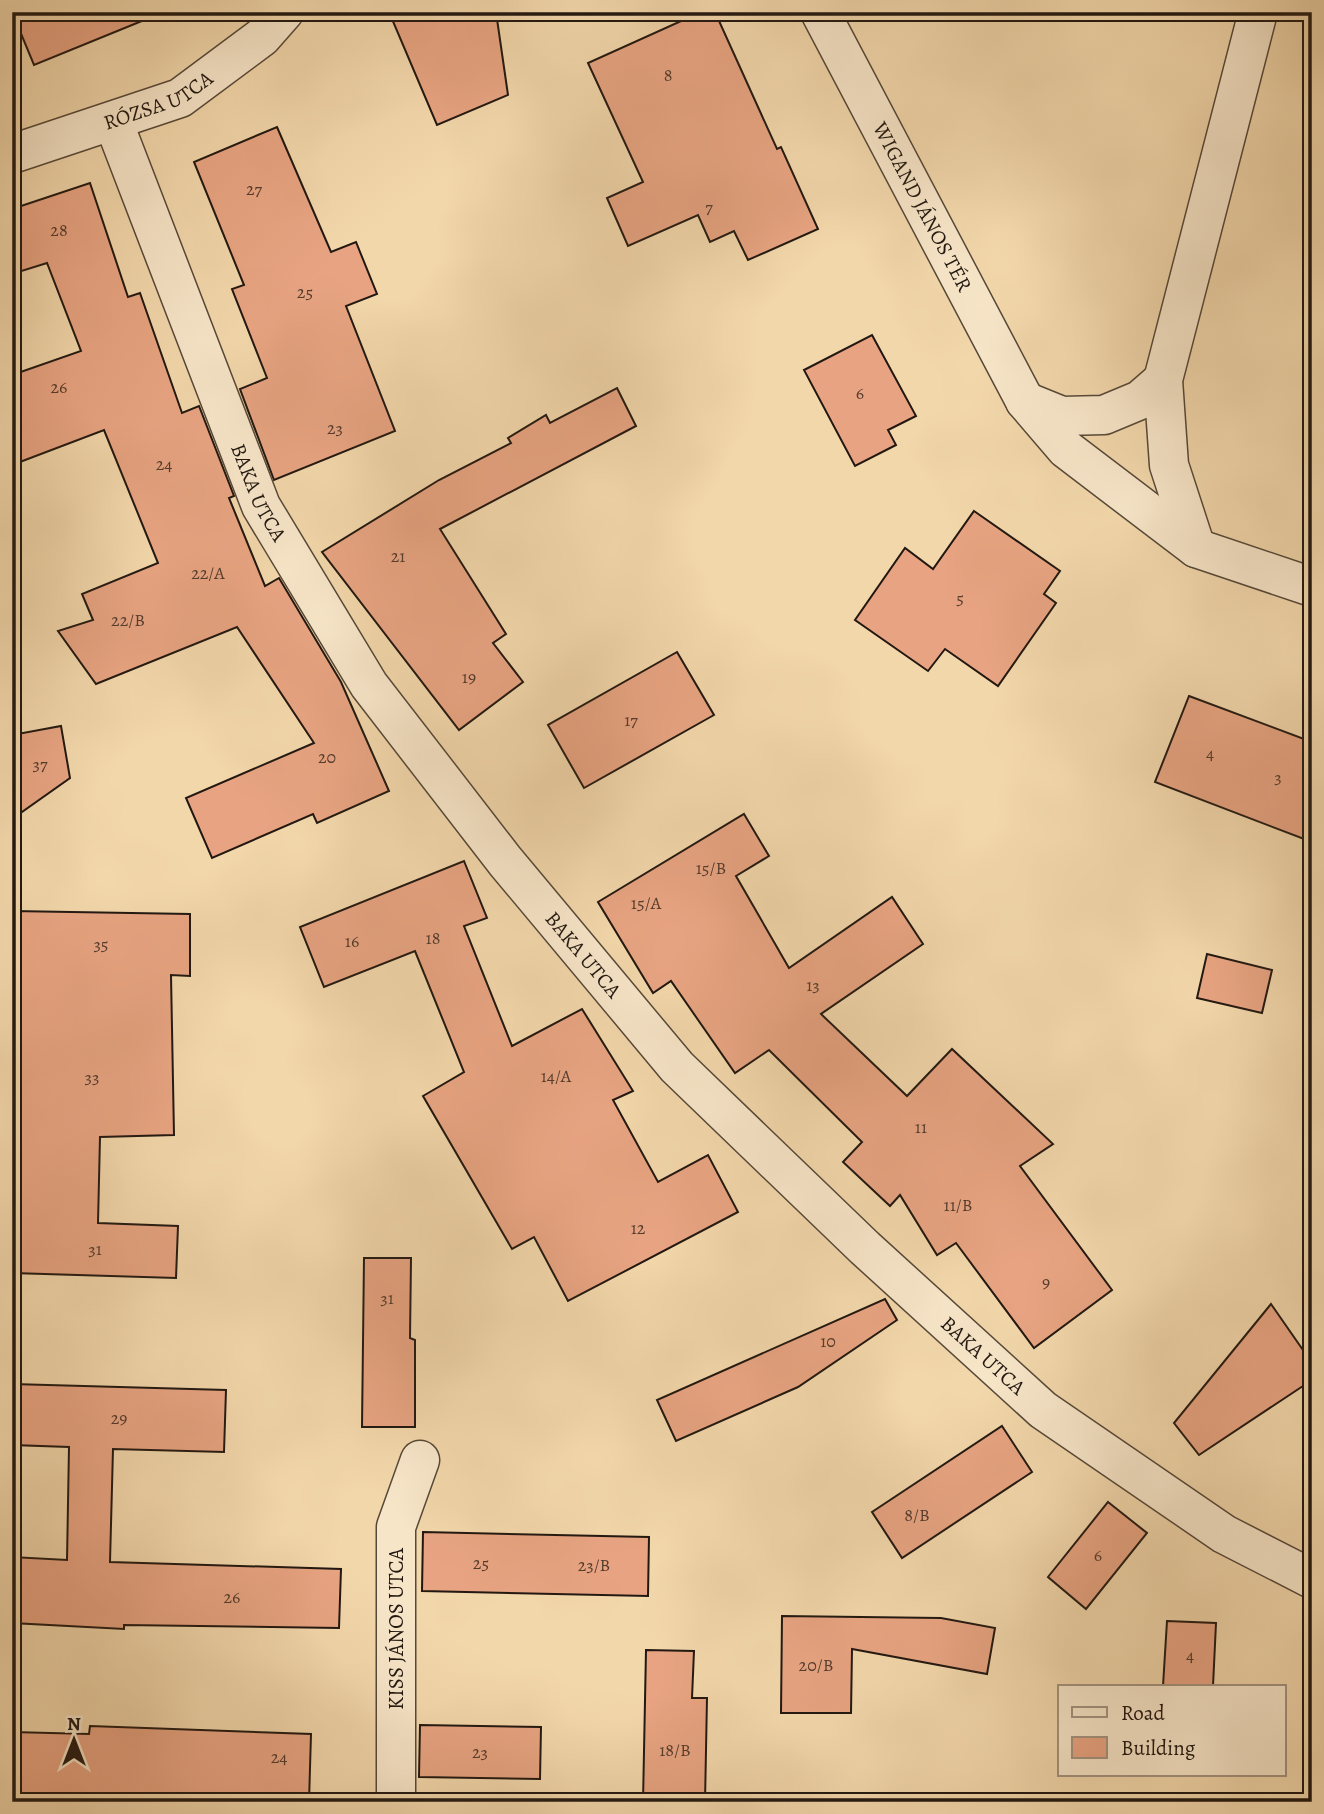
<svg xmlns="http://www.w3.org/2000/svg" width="1324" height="1814" font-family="Alegreya,serif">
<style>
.building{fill:#e8a482;stroke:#221811;stroke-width:2}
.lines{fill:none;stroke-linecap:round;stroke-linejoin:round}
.minor-casing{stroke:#564838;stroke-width:41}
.minor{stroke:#f7e5c8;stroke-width:38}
.labels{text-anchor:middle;stroke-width:5;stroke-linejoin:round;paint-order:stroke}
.number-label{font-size:18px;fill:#543b2d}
.street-label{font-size:21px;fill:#221811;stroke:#f7e5c8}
</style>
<rect width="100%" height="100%" fill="#f2d7ab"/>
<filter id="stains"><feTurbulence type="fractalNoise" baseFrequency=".00286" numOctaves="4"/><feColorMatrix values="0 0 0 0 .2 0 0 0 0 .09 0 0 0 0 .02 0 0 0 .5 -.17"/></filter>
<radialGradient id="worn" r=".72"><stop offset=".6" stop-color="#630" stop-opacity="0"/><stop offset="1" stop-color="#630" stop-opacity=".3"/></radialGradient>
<g class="building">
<polygon points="12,12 159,12 159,14 34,65"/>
<polygon points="389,12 496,12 508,95 437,125"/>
<polygon points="701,12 715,12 777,149 781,147 818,229 748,260 734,231 710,242 698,215 628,246 607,198 643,182 588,63"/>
<polygon points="277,127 331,252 356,242 377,294 346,306 395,431 274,480 240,389 267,378 232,289 244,285 194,162"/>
<polygon points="90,183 128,297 140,293 182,413 199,406 234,496 229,498 265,586 279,578 341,682 389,791 317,823 313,814 212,858 186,798 314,743 237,627 96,684 58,631 93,620 82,594 158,563 104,430 12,465 12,375 81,351 47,263 12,274 12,209"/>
<polygon points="872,335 916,416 888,430 896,445 855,466 804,370"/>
<polygon points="617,388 636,426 440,529 506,634 493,643 523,682 459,730 322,552 439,480 511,443 508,438 546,415 550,423"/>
<polygon points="974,511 1060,571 1044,594 1056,603 998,686 945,649 928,671 855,620 905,548 933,569"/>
<polygon points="677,652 714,715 584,788 548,725"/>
<polygon points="1189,696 1312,742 1312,842 1155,782"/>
<polygon points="61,726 70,778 12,819 12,735"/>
<polygon points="744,814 769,856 736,876 789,968 892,897 923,944 821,1014 907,1096 952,1049 1053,1144 1020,1166 1112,1290 1034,1348 956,1243 937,1255 900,1195 890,1206 843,1162 862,1142 769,1050 735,1073 671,981 653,993 598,902"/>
<polygon points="464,861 487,918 464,926 512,1046 582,1009 633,1091 613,1100 658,1182 708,1155 738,1212 568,1301 534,1237 512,1249 423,1096 464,1072 415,951 324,987 300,927"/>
<polygon points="12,911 190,914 190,976 171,975 174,1135 100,1137 98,1223 178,1226 176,1278 12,1273"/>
<polygon points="1207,954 1272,970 1262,1013 1197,998"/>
<polygon points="364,1258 411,1258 410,1338 415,1340 415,1427 362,1427"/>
<polygon points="885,1299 897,1320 798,1387 676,1441 657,1400"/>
<polygon points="1271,1304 1312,1363 1312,1380 1199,1455 1174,1423"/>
<polygon points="12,1384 226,1390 224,1452 113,1449 110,1562 341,1569 339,1628 124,1625 124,1629 12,1623 12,1557 67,1560 69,1447 12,1445"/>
<polygon points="1002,1426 1032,1472 902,1558 872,1512"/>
<polygon points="1108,1502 1147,1533 1086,1609 1048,1577"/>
<polygon points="423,1532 649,1537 648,1596 422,1591"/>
<polygon points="782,1616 941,1618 995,1628 987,1674 852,1649 851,1713 781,1713"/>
<polygon points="1167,1621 1216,1623 1213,1686 1163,1686"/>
<polygon points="646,1650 694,1651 692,1698 707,1698 705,1802 643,1802"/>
<polygon points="420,1725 541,1727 540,1779 419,1777"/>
<polygon points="90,1726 311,1734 309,1802 12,1802 12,1732 89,1734"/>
</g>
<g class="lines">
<defs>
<g id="minor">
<path id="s1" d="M820 12 1025 401 1066 449 1196 548 1312 587"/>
<path id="s2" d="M113 121 261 506 369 685 505 861 677 1067 865 1248 1043 1410 1224 1534 1312 1579"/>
<path id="s3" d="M12 154 180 98 262 37 284 12"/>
<polyline points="1025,401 1062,416 1104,415 1140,400 1163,380"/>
<polyline points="1196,548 1169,465 1163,380 1258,12"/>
<polyline points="396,1802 396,1527 420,1460"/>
</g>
</defs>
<use href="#minor" class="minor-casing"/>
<use href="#minor" class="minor"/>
</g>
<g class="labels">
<g class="number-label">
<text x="668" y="81">8</text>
<text x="254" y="195">27</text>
<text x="709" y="213">7</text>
<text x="59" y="236">28</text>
<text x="305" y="298">25</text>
<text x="59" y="393">26</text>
<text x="860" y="399">6</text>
<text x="335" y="434">23</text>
<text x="164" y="470">24</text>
<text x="398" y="562">21</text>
<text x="208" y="579">22/A</text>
<text x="960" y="604">5</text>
<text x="128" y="626">22/B</text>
<text x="469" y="683">19</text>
<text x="631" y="726">17</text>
<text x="1210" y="759">4</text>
<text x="327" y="763">20</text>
<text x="40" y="770">37</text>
<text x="1278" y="783">3</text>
<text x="711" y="874">15/B</text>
<text x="646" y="909">15/A</text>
<text x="433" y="944">18</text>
<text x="352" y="947">16</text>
<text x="101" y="950">35</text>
<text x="813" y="991">13</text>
<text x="556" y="1082">14/A</text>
<text x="92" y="1083">33</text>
<text x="921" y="1133">11</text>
<text x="958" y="1211">11/B</text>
<text x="638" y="1234">12</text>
<text x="95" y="1255">31</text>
<text x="1046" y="1288">9</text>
<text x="387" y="1304">31</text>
<text x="828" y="1347">10</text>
<text x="119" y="1424">29</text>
<text x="917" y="1521">8/B</text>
<text x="1098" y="1561">6</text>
<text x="481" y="1569">25</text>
<text x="594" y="1571">23/B</text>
<text x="232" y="1603">26</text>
<text x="1190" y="1661">4</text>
<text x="816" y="1671">20/B</text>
<text x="675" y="1756">18/B</text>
<text x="480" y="1758">23</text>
<text x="279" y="1763">24</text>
</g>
<g class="street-label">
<text dy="7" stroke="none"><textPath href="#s3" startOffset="156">RÓZSA UTCA</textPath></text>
<text dy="7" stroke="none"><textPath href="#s1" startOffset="220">WIGAND JÁNOS TÉR</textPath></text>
<text dy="7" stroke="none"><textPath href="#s2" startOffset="399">BAKA UTCA</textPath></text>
<text dy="7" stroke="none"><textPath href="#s2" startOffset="966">BAKA UTCA</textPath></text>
<text dy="7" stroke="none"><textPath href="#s2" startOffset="1533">BAKA UTCA</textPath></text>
<text transform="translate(396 1629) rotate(-90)" y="7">KISS JÁNOS UTCA</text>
</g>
</g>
<rect width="1324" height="1814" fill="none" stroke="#f2d7ab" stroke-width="42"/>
<rect x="14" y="14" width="1296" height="1786" fill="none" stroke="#221811" stroke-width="3.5"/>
<rect x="21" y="21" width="1282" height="1772" fill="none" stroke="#221811" stroke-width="2"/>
<rect x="1058" y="1685" width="228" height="91" fill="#f7e5c8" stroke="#a2937f" stroke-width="2"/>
<rect x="1072" y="1707" width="35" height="10" fill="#f7e5c8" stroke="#a2937f" stroke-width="2"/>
<text x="1121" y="1720" font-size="21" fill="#221811">Road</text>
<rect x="1072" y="1737" width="35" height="21" fill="#e8a482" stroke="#a2937f" stroke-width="2"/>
<text x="1121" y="1755" font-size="21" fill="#221811">Building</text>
<g transform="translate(74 1740)" stroke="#f7e5c8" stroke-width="5" paint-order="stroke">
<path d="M0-5L12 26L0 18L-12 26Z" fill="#221811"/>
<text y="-10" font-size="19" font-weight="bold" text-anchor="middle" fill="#221811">N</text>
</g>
<rect width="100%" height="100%" filter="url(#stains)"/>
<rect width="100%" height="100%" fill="url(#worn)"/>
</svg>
